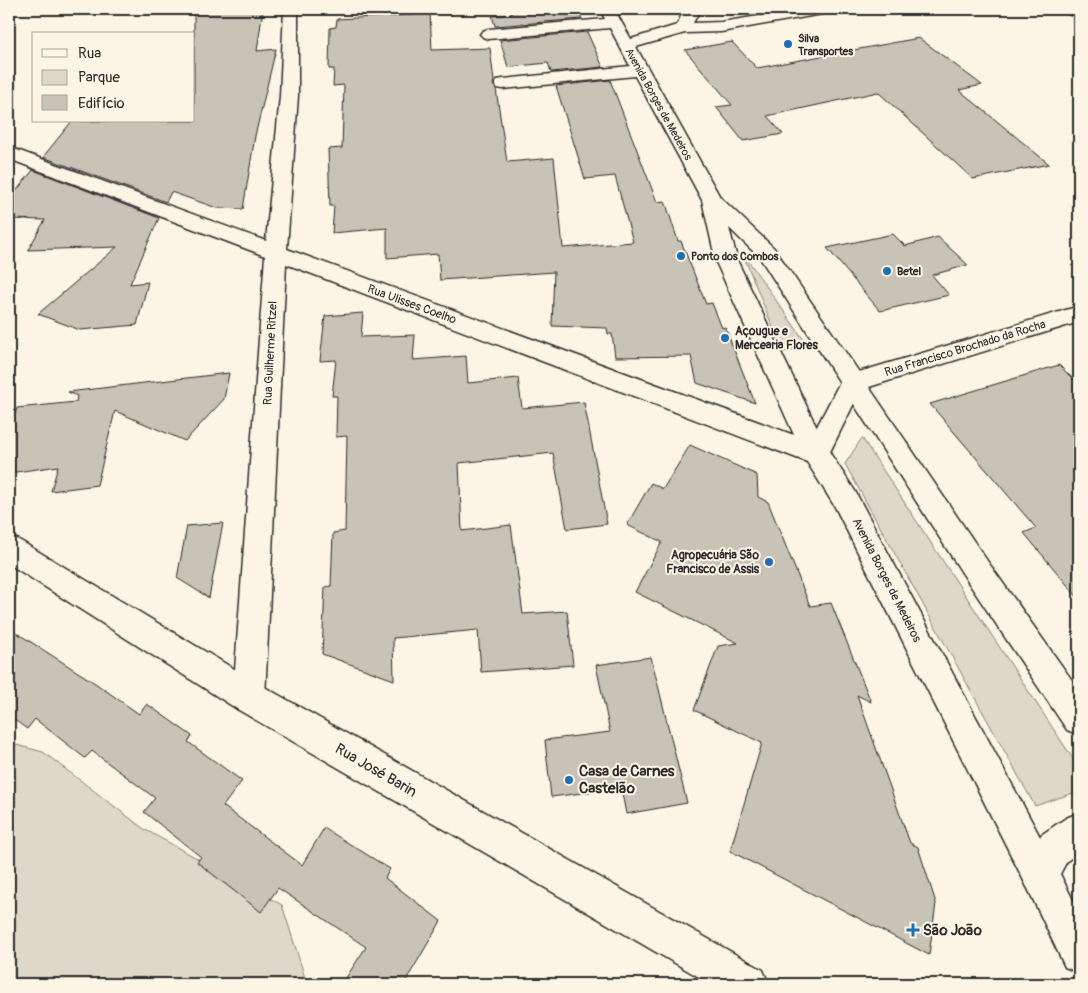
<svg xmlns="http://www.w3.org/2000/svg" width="1088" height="993" font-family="Pangolin,sans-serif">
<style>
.green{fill:#ded8ca;stroke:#84827a}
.building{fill:#c8c3b7;stroke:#2b2b2b}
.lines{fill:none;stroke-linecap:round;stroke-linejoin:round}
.minor-casing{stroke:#2b2b2b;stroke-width:3}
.major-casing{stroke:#2b2b2b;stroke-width:3}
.minor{fill:#fcf5e5;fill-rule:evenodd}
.major{fill:#fcf5e5;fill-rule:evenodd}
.poi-dot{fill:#1f6fb2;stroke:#fcf5e5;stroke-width:2}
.labels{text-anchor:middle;stroke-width:4;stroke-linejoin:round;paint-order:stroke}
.far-poi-label{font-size:11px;font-weight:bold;fill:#2b2b2b;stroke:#fcf5e5;text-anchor:start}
.far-street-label{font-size:11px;fill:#2b2b2b;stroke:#fcf5e5}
.street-label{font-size:12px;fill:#2b2b2b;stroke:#fcf5e5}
.poi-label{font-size:12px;font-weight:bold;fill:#2b2b2b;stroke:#fcf5e5;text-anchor:start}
.near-street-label{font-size:15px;fill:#2b2b2b;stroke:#fcf5e5}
.near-poi-label{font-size:15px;font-weight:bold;fill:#2b2b2b;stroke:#fcf5e5;text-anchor:start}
</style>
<rect width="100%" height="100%" fill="#fcf5e5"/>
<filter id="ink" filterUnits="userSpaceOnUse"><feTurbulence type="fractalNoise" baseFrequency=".02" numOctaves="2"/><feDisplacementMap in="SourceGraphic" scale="10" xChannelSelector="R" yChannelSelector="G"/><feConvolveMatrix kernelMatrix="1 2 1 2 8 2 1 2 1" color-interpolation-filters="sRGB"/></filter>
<g filter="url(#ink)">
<g class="green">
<polygon points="742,252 809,347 783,352"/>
<polygon points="862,438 1079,768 1079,791 1035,806 845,464"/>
<polygon points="9,743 43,752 144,829 282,905 307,984 9,984"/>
</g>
<g class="building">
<polygon points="194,9 263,9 257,51 276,49 255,136 243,209 217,208 171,192 166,202 43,157 72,121 194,121"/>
<polygon points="510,9 577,9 582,19 495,26 492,16 512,14"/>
<polygon points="430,14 432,50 490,48 494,81 493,85 496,89 507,162 554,158 563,248 633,242 615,176 585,179 556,86 610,80 657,202 665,201 678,241 681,241 706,304 712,303 722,328 725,327 755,403 697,383 691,356 615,357 612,334 608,334 607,328 552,326 554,272 440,280 438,254 387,258 387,228 332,233 334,206 330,206 328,149 342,148 344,85 333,86 334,69 329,69 330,28 336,27 337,19"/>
<polygon points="587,32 603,67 551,72 548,63 508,67 500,40"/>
<polygon points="919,38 982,85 959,90 1049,164 973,179 878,92 767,116 783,134 743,141 716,107 732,105 685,50 732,42 757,68"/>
<polygon points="33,170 159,218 130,284 148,282 137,325 80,330 38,314 117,247 28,250 45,220 9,219 9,200"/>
<polygon points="893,234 905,246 938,237 968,265 932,275 949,295 880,311 827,248"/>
<polygon points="363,313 361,337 415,335 413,360 466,356 468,383 518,378 522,408 584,402 607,524 567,529 553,453 459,463 462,531 511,525 523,614 567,611 573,665 481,672 478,630 393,638 394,680 322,654 325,587 331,586 333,533 345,531 347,436 336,437 337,396 332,396 336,360 320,361 325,316"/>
<polygon points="1059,365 1079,385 1079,599 1024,533 1036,528 930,404"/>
<polygon points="229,373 224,399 185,441 115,411 97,485 51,491 58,466 9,473 9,433 17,408 76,402 77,396 68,392"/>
<polygon points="690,445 757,475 758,497 768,502 810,606 831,603 871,702 857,695 910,843 918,847 936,903 929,955 730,851 762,743 694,710 718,646 738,643 635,592 662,542 627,525 651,483 663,489"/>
<polygon points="223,523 209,598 177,578 187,526"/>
<polygon points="9,628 95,683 139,714 147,704 192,736 188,742 242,781 223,806 302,865 324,828 390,869 385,878 441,921 404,984 342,984 366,947 278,888 261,912 197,862 201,857 144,812 155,798 92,751 85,758 35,719 27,729 9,716"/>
<polygon points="651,657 687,803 626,814 621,788 551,797 545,740 610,732 596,665"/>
</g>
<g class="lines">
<defs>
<g id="minor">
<polygon points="284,9 298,9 298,96 287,249 794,435 716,262 702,200 635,76 503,89 497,88 495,84 497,80 503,79 630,66 610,28 488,39 483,37 480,34 483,31 488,29 605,19 600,9 614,9 631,39 677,25 682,14 687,9 697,9 699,12 693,23 721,22 803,9 835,9 833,12 828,13 721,32 685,33 636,47 720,197 774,248 859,372 1079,306 1079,322 869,387 988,562 1079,690 1079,735 1067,730 968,582 760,258 729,228 738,262 826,447 855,491 1053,861 1059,874 1053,887 1040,893 1027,887 835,507 807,462 286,264 265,697 261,709 249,713 237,709 233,697 265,256 9,159 9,147 266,241 280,96"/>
<polygon points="1062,9 1079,9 1079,19 1064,12"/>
</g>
<g id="major">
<polygon points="852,374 861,376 864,383 825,462 816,465 807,462 803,454 807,446 843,376"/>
<polygon points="9,536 19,540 261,685 763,970 769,984 711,984 237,709 9,564"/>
<polygon points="1079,813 1079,852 1067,861 1060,874 1079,912 1079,973 1065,967 1021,874 1041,835 1066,818"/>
</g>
</defs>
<use href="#minor" class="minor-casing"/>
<use href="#major" class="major-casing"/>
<use href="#minor" class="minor"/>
<use href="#major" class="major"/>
</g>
</g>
<g class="poi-dot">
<circle cx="788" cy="44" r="5"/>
<circle cx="681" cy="256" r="5"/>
<circle cx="887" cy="271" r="5"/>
<circle cx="725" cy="338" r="5"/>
<circle cx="769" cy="562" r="5"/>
<circle cx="569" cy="780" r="5"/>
<path d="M910.5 922.5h5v5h5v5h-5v5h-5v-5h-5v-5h5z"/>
</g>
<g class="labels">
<g class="far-poi-label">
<text x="798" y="42">Silva<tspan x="798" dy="13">Transportes</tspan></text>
<text x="691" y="260">Ponto dos Combos</text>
<text x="897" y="275">Betel</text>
</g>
<g class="far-street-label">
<text transform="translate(659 104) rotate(61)" y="4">Avenida Borges de Medeiros</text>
</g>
<g class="street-label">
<text transform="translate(412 304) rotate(20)" y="4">Rua Ulisses Coelho</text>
<text transform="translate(965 348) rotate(-17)" y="4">Rua Francisco Brochado da Rocha</text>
<text transform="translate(270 353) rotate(-87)" y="4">Rua Guilherme Ritzel</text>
<text transform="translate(887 580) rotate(63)" y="4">Avenida Borges de Medeiros</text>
</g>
<g class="poi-label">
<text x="735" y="335">Açougue e<tspan x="735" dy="14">Mercearia Flores</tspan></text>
<text x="759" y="559" text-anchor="end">Agropecuária São<tspan x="759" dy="14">Francisco de Assis</tspan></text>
</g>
<g class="near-street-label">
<text transform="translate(376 770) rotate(30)" y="5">Rua José Barin</text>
</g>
<g class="near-poi-label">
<text x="579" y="776">Casa de Carnes<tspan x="579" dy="17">Castelão</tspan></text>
<text x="923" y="935">São João</text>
</g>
</g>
<rect width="1088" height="993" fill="none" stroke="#fcf5e5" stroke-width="30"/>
<rect x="15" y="15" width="1058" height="963" fill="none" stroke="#2b2b2b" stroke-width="2" filter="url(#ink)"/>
<rect x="32" y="32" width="162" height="90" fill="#fcf5e5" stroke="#a8a49b"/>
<rect x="42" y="49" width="25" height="8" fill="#fcf5e5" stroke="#a8a49b"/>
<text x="78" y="58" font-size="15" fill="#2b2b2b">Rua</text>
<rect x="42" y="70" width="25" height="15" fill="#ded8ca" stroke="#a8a49b"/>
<text x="78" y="82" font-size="15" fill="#2b2b2b">Parque</text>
<rect x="42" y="95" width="25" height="15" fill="#c8c3b7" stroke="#a8a49b"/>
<text x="78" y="108" font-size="15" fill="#2b2b2b">Edifício</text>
</svg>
